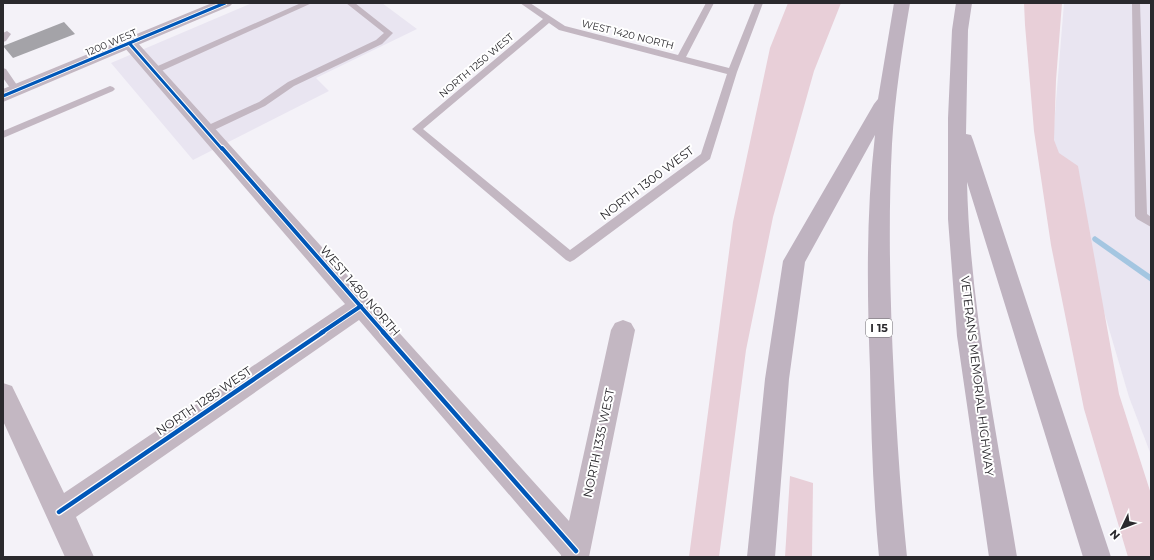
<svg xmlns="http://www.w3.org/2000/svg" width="1154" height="560" font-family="Montserrat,sans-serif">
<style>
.built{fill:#e9e5f1}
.green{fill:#e8cfd8}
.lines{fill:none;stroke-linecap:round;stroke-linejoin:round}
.stream{fill:#a4c6e1;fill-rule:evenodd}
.building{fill:#a4a3a8}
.service{fill:#c3b7c2;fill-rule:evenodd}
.minor{fill:#c3b7c2;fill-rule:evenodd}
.tertiary{fill:#c3b7c2;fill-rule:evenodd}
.motorway{fill:#bfb3c0;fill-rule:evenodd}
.cycleway-far2-casing{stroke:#fff;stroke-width:5}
.cycleway-far1-casing{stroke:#fff;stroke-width:6}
.cycleway-casing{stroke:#fff;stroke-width:7}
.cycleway-far2{stroke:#0057b8;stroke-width:3}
.cycleway-far1{stroke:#0057b8;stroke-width:4}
.cycleway{stroke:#0057b8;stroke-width:4.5}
.labels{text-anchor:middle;stroke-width:4;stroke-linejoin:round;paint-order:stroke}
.far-street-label{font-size:10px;fill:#2a292d;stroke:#fff}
.shield{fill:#fff;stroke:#6a696c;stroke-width:1}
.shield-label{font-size:11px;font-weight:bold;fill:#2a292d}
.street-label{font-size:12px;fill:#2a292d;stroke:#fff}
</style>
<rect width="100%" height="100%" fill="#f4f2f8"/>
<g class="built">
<polygon points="252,3 382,3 417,29 316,78 329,91 193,160 111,63"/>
<polygon points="1064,3 1151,3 1151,455 1129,397 1053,138"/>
</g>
<g class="green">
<polygon points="788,3 841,3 814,71 773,217 746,350 719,557 689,557 733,222 770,48"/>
<polygon points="1024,3 1062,3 1056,80 1054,140 1059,153 1078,166 1119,394 1151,494 1151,557 1128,557 1084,409 1051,245 1034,131 1025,25"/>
<polygon points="790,476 813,483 812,557 785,557"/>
</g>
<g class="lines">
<polygon class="stream" points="1095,236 1151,275 1151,282 1093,241 1092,239 1093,237"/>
</g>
<polygon class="building" points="64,22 75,34 13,58 3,46"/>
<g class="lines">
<g class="service">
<polygon points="301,3 312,3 157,73 154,74 149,71 151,69"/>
<polygon points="346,3 355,3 393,33 382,44 294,86 265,106 210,132 202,132 201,130 202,128 259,102 288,82 376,40 384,33"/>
<path d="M520 3H530L565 26 678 55 706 3H714L686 57 729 68 755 3H763L737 72 710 159 574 260 570 262 566 260 412 129 543 19ZM549 23 559 30 727 74 701 154 570 250 423 129Z"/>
<polygon points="1132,3 1140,3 1147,214 1151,217 1151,227 1137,219 1135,216"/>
<polygon points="7,31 11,34 6,41 3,42 3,33"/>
<polygon points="3,68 6,69 19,88 21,90 19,92 13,92 3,78"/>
<polygon points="110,86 113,87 115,89 113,91 3,138 3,131"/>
</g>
<polygon class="minor" points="130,39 136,41 569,521 611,330 615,323 623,320 631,323 635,330 589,557 561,557 561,555 359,320 76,517 94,557 65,557 3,421 3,383 12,386 64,493 345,304 124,47 122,44 124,41"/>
<polygon class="tertiary" points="212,3 233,3 230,6 3,102 3,89"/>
<g class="motorway">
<path d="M894 3H910C902 50 895 96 892 144 888 222 890 301 894 379 897 439 901 498 907 557H879C873 494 871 432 870 369 867 291 866 213 875 135L805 262 789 379 775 557H747L765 379 783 261 874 104 878 99Z"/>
<path d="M956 3H972L968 30 966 134 971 135 973 140 1111 557H1083L967 182C970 308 997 433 1017 557H989L957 336 948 219V118L952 30Z"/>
</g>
<defs>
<g id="cycleway-far2">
<polyline points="130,44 222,149"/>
<polyline points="3,96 225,3"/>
</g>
<g id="cycleway-far1">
<polyline points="222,148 384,333"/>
<polyline points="321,333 361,306"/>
</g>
<g id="cycleway">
<polyline points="383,332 576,551"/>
<polyline points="59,512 323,332"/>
</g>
</defs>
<use href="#cycleway-far2" class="cycleway-far2-casing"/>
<use href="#cycleway-far1" class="cycleway-far1-casing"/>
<use href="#cycleway" class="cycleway-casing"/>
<use href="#cycleway-far2" class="cycleway-far2"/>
<use href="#cycleway-far1" class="cycleway-far1"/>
<use href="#cycleway" class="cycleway"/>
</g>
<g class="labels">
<g class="far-street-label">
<text transform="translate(628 34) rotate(14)" y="4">WEST 1420 NORTH</text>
<text transform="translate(111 42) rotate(-23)" y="4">1200 WEST</text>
<text transform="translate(476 65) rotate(-40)" y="4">NORTH 1250 WEST</text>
</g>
<rect class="shield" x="866" y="319" width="26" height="18" rx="3"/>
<g class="shield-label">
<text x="879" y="332">I 15</text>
</g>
<g class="street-label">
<text transform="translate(647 183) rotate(-37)" y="4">NORTH 1300 WEST</text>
<text transform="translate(360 291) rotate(49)" y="4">WEST 1480 NORTH</text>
<text transform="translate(977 376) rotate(83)" y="4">VETERANS MEMORIAL HIGHWAY</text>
<text transform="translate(204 401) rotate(-34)" y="4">NORTH 1285 WEST</text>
<text transform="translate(599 443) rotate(-78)" y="4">NORTH 1335 WEST</text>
</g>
</g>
<rect width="1154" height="560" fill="none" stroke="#2a292d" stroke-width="8"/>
<g transform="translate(1122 528) rotate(227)" stroke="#ffffff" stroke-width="3" paint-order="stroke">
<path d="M0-3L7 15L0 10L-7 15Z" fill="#2a292d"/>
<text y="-6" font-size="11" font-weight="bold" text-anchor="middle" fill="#2a292d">N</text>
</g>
</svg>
